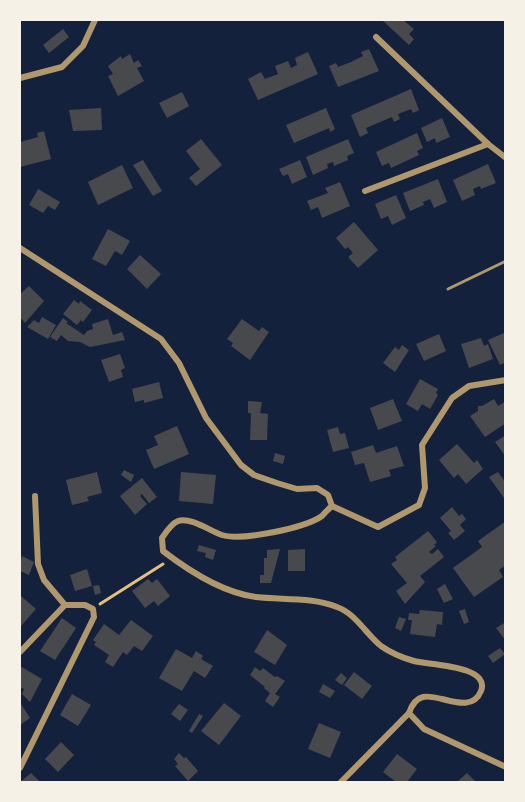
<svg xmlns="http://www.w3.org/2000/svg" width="525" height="802" font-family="Lato,sans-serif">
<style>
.building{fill:#48494c}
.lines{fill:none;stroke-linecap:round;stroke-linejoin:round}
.path{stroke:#e5c07b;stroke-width:3}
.service{stroke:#b1986c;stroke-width:3}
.minor{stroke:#b1986c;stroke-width:6}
</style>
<rect width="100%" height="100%" fill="#14213d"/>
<g class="building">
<polygon points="382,20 403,20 414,29 409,34 414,39 409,45"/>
<polygon points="63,29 69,37 49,53 43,45"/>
<polygon points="369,49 379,71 338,87 329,66 336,63 338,67 351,62 363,56 361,52"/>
<polygon points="308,52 318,74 258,100 248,79 261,72 265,79 278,74 275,66 288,61 291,68 297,65 295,58"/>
<polygon points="130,54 134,63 138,60 142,66 137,68 144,81 118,96 108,76 113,74 108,66 121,56 122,59"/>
<polygon points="411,89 419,110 413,113 411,109 398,114 400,119 394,122 392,117 366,128 368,133 360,137 351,115"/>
<polygon points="182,92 189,106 167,118 159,103"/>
<polygon points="101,108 102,130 73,131 69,110"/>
<polygon points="326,108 335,129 330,132 329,128 294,143 286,125"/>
<polygon points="442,118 450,137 436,143 435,138 427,142 421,128"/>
<polygon points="44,131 51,159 20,167 20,142 38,137 37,133"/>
<polygon points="417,133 423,148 417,151 419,155 391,168 389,163 382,166 376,152"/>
<polygon points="201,139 222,165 196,186 189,178 200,169 186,151"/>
<polygon points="348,139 354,153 347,156 348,160 334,166 333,162 327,164 328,168 313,175 306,157"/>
<polygon points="143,160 162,191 153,196 133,165"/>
<polygon points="300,160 307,177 292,184 288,174 283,176 279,169"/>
<polygon points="488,164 496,183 481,189 480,186 473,189 475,195 462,201 453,180"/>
<polygon points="122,165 133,188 98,205 88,182"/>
<polygon points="438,179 447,202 434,208 430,199 423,202 424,205 410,211 403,193"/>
<polygon points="340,182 350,206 322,218 318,207 311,210 307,201 328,193 325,188"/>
<polygon points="38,189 60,202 55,210 48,206 43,213 29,205"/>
<polygon points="396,195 406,218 392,225 388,216 381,219 375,204"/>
<polygon points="354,222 378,250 358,268 348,257 353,253 348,247 345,249 336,238"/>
<polygon points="108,229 130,241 122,255 115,251 106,266 92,259"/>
<polygon points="140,255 161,274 147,289 127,269"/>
<polygon points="29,286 44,301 25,323 20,317 20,294"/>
<polygon points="74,300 79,304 80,301 92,310 83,322 81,320 77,325 63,314"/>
<polygon points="42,317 56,325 48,339 27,327 34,320 39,323"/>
<polygon points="63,318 68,322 66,323 84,335 87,331 93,329 92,324 108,319 113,335 122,332 125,340 90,347 80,342 68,341 61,335 57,341 50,337"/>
<polygon points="242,319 259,331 262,327 269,332 250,360 231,346 233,343 227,339"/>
<polygon points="506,332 506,362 500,365 488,340"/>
<polygon points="439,334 446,351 424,361 416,344"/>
<polygon points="481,338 484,346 488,344 493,359 469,368 461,344"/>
<polygon points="402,345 409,350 395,372 383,363 395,347 399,350"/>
<polygon points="120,354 125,368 121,370 123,377 109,382 101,360"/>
<polygon points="420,379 438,389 436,393 438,395 430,409 422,404 418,411 406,404"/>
<polygon points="159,382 163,398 144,403 144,400 135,402 132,389"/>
<polygon points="393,399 402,421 378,430 370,408"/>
<polygon points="494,399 498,406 506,401 506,423 485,437 470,416 478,411 478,406 482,406"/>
<polygon points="248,401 262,402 260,413 268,414 267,440 250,440 251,413 248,413"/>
<polygon points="177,426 189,454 154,469 146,450 158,445 154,436"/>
<polygon points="338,427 340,434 345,433 349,448 333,452 327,430"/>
<polygon points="506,435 506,457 495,442"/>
<polygon points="457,444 474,463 477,460 483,469 466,484 458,474 454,478 439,460"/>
<polygon points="373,445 376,453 397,446 404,466 389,470 391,476 370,482 364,463 355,465 351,452"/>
<polygon points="275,453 285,456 283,464 273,461"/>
<polygon points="124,470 134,475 131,482 121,475"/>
<polygon points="97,472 102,493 87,497 89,501 72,505 66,480"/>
<polygon points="181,472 216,475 213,504 179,501"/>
<polygon points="498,472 506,483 506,501 489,477"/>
<polygon points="142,478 157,497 149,503 142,494 140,496 147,504 135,515 120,496"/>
<polygon points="452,507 459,516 462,514 466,519 460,525 465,531 454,540 448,533 451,531 440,518"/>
<polygon points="506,521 506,565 499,570 503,577 474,597 453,568 482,547 478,541"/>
<polygon points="428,531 437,542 434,545 436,546 429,552 432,554 438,549 444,557 420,576 425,582 405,604 396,591 407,583 391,564 397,560 395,557"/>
<polygon points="199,545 216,550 213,560 205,557 206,553 197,551"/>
<polygon points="280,549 271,583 260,583 260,575 264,575 264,558 267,558 267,550"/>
<polygon points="305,549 305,571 288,571 288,550"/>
<polygon points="22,556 34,562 29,575 20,571 20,562"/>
<polygon points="87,569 92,586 75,591 70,575"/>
<polygon points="148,579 152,583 157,579 170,596 158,606 154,601 145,608 132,591"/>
<polygon points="445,584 453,599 444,603 437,589"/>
<polygon points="99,585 101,593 95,595 93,586"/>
<polygon points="21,596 36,609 21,626 20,624 20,598"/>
<polygon points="465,609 469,622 464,624 459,611"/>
<polygon points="420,610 443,612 442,625 437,624 435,637 410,634 412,620 408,620 409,613 419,614"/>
<polygon points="399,617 406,619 401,631 395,628"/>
<polygon points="62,618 76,628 55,660 40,651"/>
<polygon points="131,620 153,636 142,651 134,646 127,655 123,652 113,667 105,662 109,655 94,645 96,642 93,640 104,624 119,635"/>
<polygon points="506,622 506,641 496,628"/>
<polygon points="267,630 287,645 275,665 254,652"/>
<polygon points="500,648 505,654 493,663 488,656"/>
<polygon points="176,649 192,658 196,651 203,656 201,659 213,666 205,678 194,671 182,691 159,678"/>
<polygon points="20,666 42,679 30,702 22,694 24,689 20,687"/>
<polygon points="255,667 260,671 263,668 275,677 277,676 285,681 275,694 280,697 273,707 265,701 270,693 264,688 265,687 250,675"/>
<polygon points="354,672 372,686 362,699 344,685"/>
<polygon points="341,673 347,678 342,685 335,680"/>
<polygon points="323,684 335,691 330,698 319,692"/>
<polygon points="72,694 91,705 78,726 60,715"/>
<polygon points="224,703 241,716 219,745 201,731"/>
<polygon points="21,704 30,718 20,725 20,705"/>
<polygon points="179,704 188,710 180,721 171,714"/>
<polygon points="199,714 203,716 192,733 189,731"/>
<polygon points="319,723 341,732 330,758 308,749"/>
<polygon points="61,742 74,755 58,772 45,759"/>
<polygon points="179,753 184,758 186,757 198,771 188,781 175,766 178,764 174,759"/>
<polygon points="397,754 417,769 407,782 396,782 383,772"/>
<polygon points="31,773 40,782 20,782"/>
<polygon points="467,773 476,782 457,782"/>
</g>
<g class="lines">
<polyline class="path" points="100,604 163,564"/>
<polyline class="service" points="448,289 506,261"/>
<g class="minor">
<polyline points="376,37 488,144 506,158"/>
<polyline points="20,78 62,67 83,46 95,20"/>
<polyline points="365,191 488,144"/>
<path d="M20 248 161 339 179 363 206 418 241 465 254 475 277 483 297 489 317 488 328 495 332 506C328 509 325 513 322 516 305 528 242 541 222 535 210 531 191 517 178 521 171 524 166 532 162 538L163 551C189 571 224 593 256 597 283 600 312 597 337 607 355 613 367 635 381 646 391 653 403 658 414 661 428 665 491 665 481 691 471 716 439 693 423 697 415 699 411 707 409 713L424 729 506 767"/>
<polyline points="35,496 38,564 44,580 65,605"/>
<polyline points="332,506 378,527 419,505 425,488 422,445 452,398 469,386 506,380"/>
<polyline points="20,652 65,605 85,605 93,609 94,617 20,768"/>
<polyline points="341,782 409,713"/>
</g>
</g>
<rect width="525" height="802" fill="none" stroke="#f6f1e7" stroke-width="42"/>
</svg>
